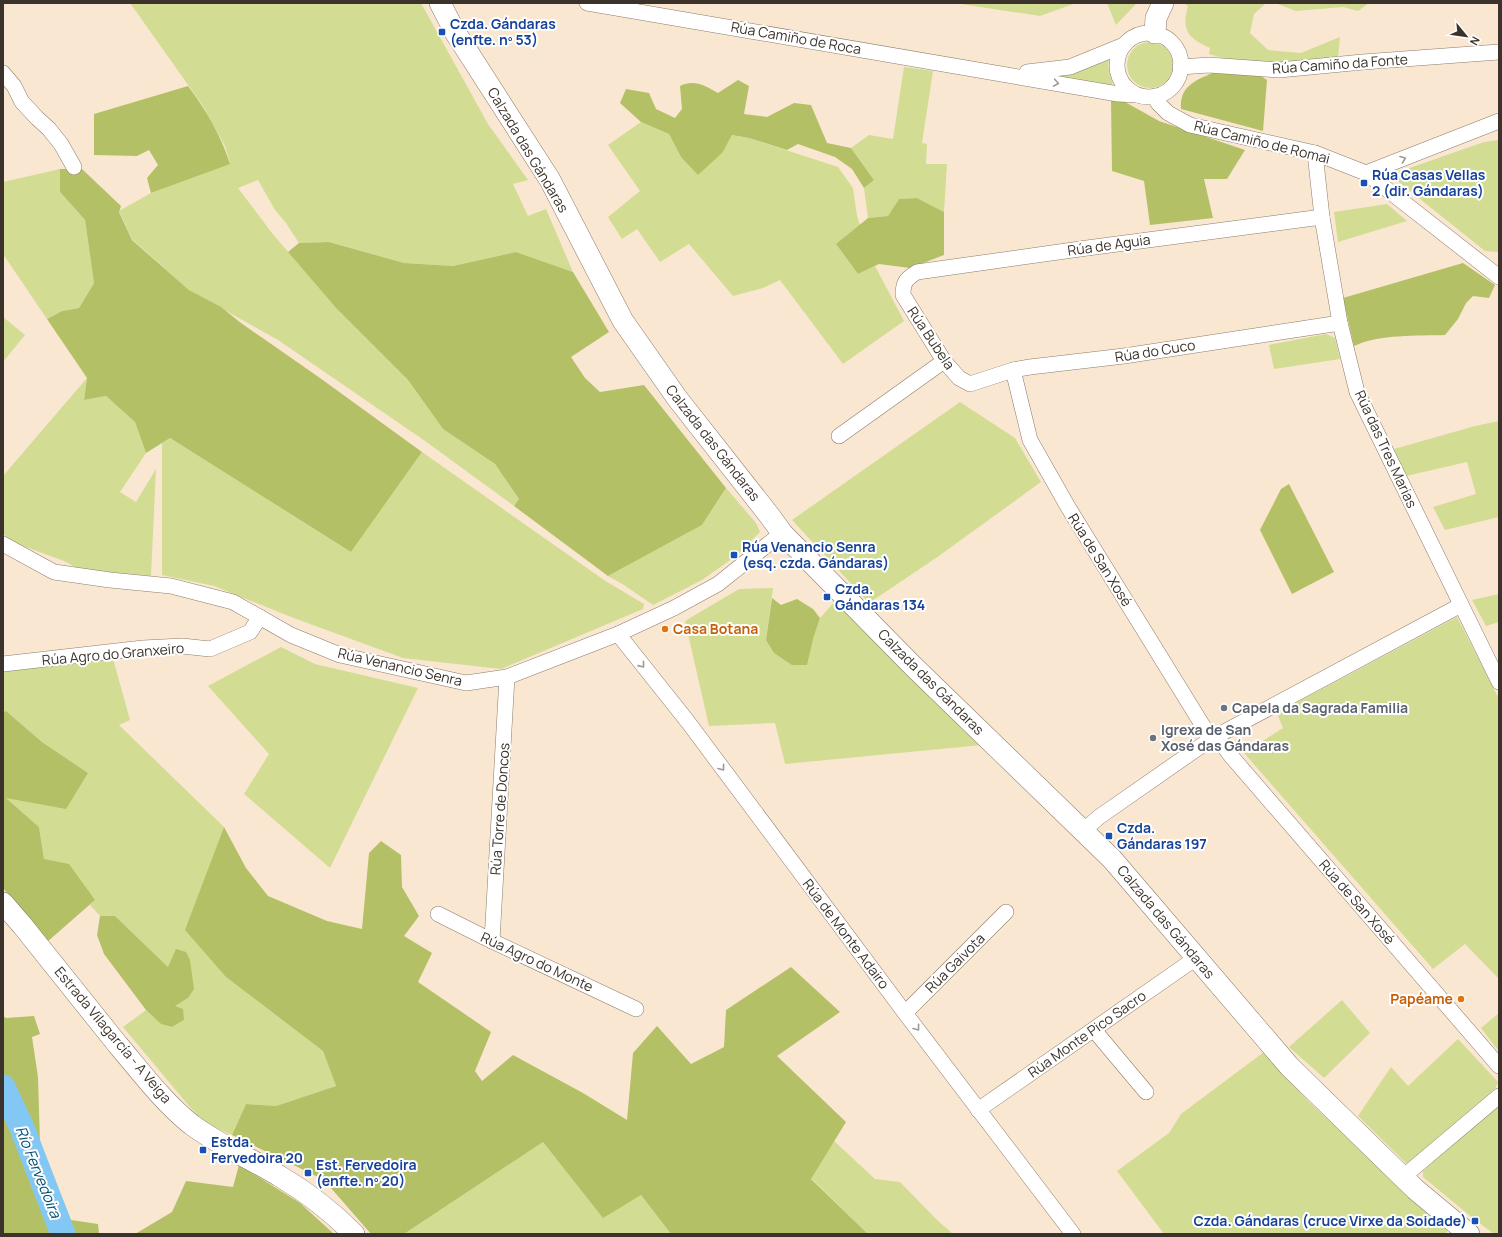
<svg xmlns="http://www.w3.org/2000/svg" width="1502" height="1237" font-family="Manrope,sans-serif">
<style>
.green{fill:#d2dd93}
.forest{fill:#b4c065}
.lines{fill:none;stroke-linecap:round;stroke-linejoin:round}
.river{stroke:#83c8f4;stroke-width:25}
.street-casing{stroke:#8d7c69;stroke-width:16}
.secondary-casing{stroke:#8d7c69;stroke-width:22}
.street{stroke:#fff;stroke-width:15}
.secondary{stroke:#fff;stroke-width:21}
.oneway{stroke:#9d9995}
.transit-dot{fill:#1a4fb4;stroke:#fff;stroke-width:1.5}
.food-dot{fill:#e8710a;stroke:#fff;stroke-width:1.5}
.worship-dot{fill:#6b7280;stroke:#fff;stroke-width:1.5}
.labels{text-anchor:middle;stroke-width:4;stroke-linejoin:round;paint-order:stroke}
.transit-label{font-size:14px;font-weight:bold;fill:#164399;stroke:#fff;text-anchor:start}
.street-label{font-size:14px;fill:#3b332b;stroke:#fff}
.food-label{font-size:14px;font-weight:bold;fill:#c56008;stroke:#fff;text-anchor:start}
.worship-label{font-size:14px;font-weight:bold;fill:#5b616d;stroke:#fff;text-anchor:start}
.water-label{font-size:15px;font-style:italic;fill:#004e71;stroke:#fff}
</style>
<rect width="100%" height="100%" fill="#fae7d2"/>
<g class="green">
<path d="M130 3C148 3 165 5 182 3H421L488 124 528 180 513 184 528 216 546 209 573 272 516 252 453 266 404 263 329 242 299 243 286 223 275 210 258 180 238 188 272 233 336 308 408 380 443 429 495 464 519 499 514 506 425 441 278 340 189 290 132 239 119 211 151 193 230 163 225 146 203 106Z"/>
<polygon points="954,3 1076,3 1040,16"/>
<polygon points="1107,3 1137,3 1116,25"/>
<path d="M1185 3H1266L1254 14 1250 33 1268 50 1301 53 1340 37 1338 58 1271 63H1240L1209 54 1210 48C1188 38 1181 31 1188 6L1185 4Z"/>
<polygon points="1275,3 1369,3 1358,11 1343,7 1296,11"/>
<circle cx="1150" cy="65" r="23"/>
<polygon points="1108,57 1109,71 1114,88 1053,78"/>
<polygon points="904,67 933,71 922,143 927,144 926,164 947,164 944,212 917,198 899,199 888,216 868,218 864,188 874,180 851,148 869,135 893,139"/>
<polygon points="641,122 669,134 681,157 723,152 732,135 749,138 838,167 853,188 857,216 860,225 836,244 858,274 875,266 904,321 843,364 780,280 763,288 733,296 689,244 660,262 637,229 622,239 608,217 640,191 608,145"/>
<polygon points="1499,140 1499,252 1485,251 1395,179 1398,172 1484,142"/>
<polygon points="60,169 60,192 85,220 94,283 79,308 62,311 47,319 3,254 3,182"/>
<polygon points="1387,204 1407,221 1338,242 1334,212"/>
<polygon points="3,317 25,335 3,362"/>
<polygon points="1326,334 1335,338 1340,359 1274,369 1269,345"/>
<polygon points="87,378 84,400 106,396 135,422 146,453 120,492 136,502 156,469 151,576 79,569 64,561 15,543 3,534 3,476"/>
<polygon points="960,402 1015,438 1041,482 936,558 869,603 792,520"/>
<polygon points="1499,421 1499,517 1445,530 1433,507 1476,494 1467,462 1406,476 1394,449 1475,426"/>
<polygon points="170,438 351,552 422,452 604,580 644,604 643,609 501,669 403,658 291,617 214,586 162,575 162,443"/>
<polygon points="726,488 756,523 760,532 736,556 702,580 653,605 624,585 608,576 702,525"/>
<polygon points="773,588 766,640 813,639 820,618 837,599 982,745 785,764 775,723 709,726 685,621 739,589"/>
<polygon points="1499,594 1499,622 1486,626 1472,600"/>
<polygon points="1457,617 1499,699 1499,977 1498,978 1465,944 1433,969 1244,753 1283,728 1277,713"/>
<polygon points="281,647 315,664 418,688 330,868 244,794 269,754 208,686"/>
<polygon points="112,655 130,720 119,725 224,827 197,903 226,977 323,1051 336,1086 276,1106 246,1104 232,1135 205,1123 189,1106 123,1027 146,1010 161,1024 172,1027 184,1020 174,1006 188,998 168,967 115,916 100,916 90,905 95,900 44,859 39,827 5,797 88,773 42,742 6,711 3,712 3,672"/>
<polygon points="1342,1000 1370,1033 1324,1078 1289,1047"/>
<polygon points="1499,1013 1499,1048 1497,1049 1481,1028"/>
<polygon points="1458,1039 1498,1082 1495,1089 1407,1164 1358,1116 1391,1067 1408,1086"/>
<polygon points="1264,1052 1309,1102 1448,1231 1444,1234 1164,1234 1117,1171 1169,1133 1181,1114"/>
<polygon points="1499,1104 1499,1234 1494,1234 1469,1215 1423,1177 1423,1171"/>
<polygon points="834,1141 875,1179 900,1182 938,1221 953,1234 868,1234 811,1178"/>
<polygon points="543,1142 603,1217 641,1195 671,1234 404,1234"/>
</g>
<g class="forest">
<path d="M1213 73 1261 76 1267 80 1263 131 1181 109C1179 87 1195 80 1213 73Z"/>
<path d="M738 80 749 86 744 114 767 117 794 103 811 105 827 143 851 148 874 180 864 188 852 169 835 157 798 144 787 150 749 138 732 135 723 152 698 175 681 157 669 134 641 122 620 103 626 89 649 93 656 109 675 118 682 109 680 86C695 79 705 86 718 93Z"/>
<path d="M188 86C206 110 221 135 230 164L151 193 147 178 158 165 149 150 137 156 94 155V114Z"/>
<polygon points="1111,100 1125,102 1159,121 1245,150 1227,179 1204,179 1213,218 1150,225 1144,181 1112,171"/>
<polygon points="60,169 82,169 121,206 119,212 132,240 189,290 221,307 241,323 320,378 422,452 351,552 170,438 146,453 135,422 106,396 84,400 87,378 47,319 62,311 79,308 94,283 85,220 60,192"/>
<polygon points="917,198 944,212 944,255 910,268 879,264 858,274 836,244 868,218 888,216 899,199"/>
<polygon points="329,242 404,263 453,266 516,252 573,272 609,332 571,357 585,378 600,392 644,385 726,488 702,525 608,576 514,506 519,499 495,464 443,429 408,380 336,308 288,252 299,243"/>
<path d="M1463 263 1495 285 1489 298 1473 296 1466 303 1458 319 1445 335C1417 336 1380 334 1354 346L1343 298Z"/>
<polygon points="1289,484 1334,572 1292,594 1260,530 1281,489"/>
<polygon points="772,598 781,605 797,599 813,609 820,618 813,639 807,665 792,665 774,653 766,640"/>
<polygon points="6,711 42,742 88,773 66,809 6,798 39,827 44,859 69,864 95,900 47,942 3,888 3,712"/>
<polygon points="224,827 246,868 268,896 327,921 362,929 369,853 381,841 401,855 402,887 419,916 404,936 432,953 418,982 491,1032 475,1071 482,1081 513,1055 583,1093 627,1120 633,1053 657,1026 691,1064 724,1047 726,1010 791,967 840,1012 777,1056 846,1122 811,1179 868,1234 671,1234 641,1195 603,1218 543,1142 404,1234 371,1234 324,1180 232,1135 246,1104 276,1106 336,1086 323,1051 226,977 185,930"/>
<polygon points="100,916 115,916 168,967 176,949 186,952 190,960 194,989 188,998 175,1006 183,1009 184,1020 172,1027 161,1024 146,1010 104,954 97,935"/>
<polygon points="3,1016 6,1018 34,1016 40,1034 32,1037 38,1077 40,1143 71,1220 98,1224 99,1234 3,1234"/>
<polygon points="239,1165 300,1203 334,1234 135,1234 172,1212 186,1181 233,1187"/>
</g>
<g class="lines">
<polyline class="river" points="3,1087 22,1128 63,1234"/>
<defs>
<g id="street">
<polyline points="587,3 1118,94 1137,95"/>
<circle cx="1149" cy="65" r="32"/>
<polyline points="1180,67 1209,65 1279,70 1363,62 1499,52"/>
<polyline points="1027,72 1070,67 1124,45"/>
<polyline points="3,73 14,86 22,102 37,118 49,129 61,144 74,167"/>
<polyline points="1155,96 1158,103 1168,113 1190,125 1315,153 1366,173 1499,277"/>
<polyline points="1315,153 1322,217 1340,323 1357,392 1499,682"/>
<polyline points="1366,173 1499,121"/>
<path d="M1322 217 1087 248 917 272C906 279 903 282 903 295L944 361 959 378 970 384 1013 370 1030 367 1124 356 1340 323"/>
<polyline points="1013,370 1030,440 1068,507 1211,739"/>
<polyline points="839,436 944,361"/>
<polyline points="3,544 54,572 110,580 171,586 233,602 291,635 340,655 466,683 507,677 618,634 674,608 718,584 782,533"/>
<polyline points="618,634 688,722 905,1013 1073,1234"/>
<polyline points="3,664 143,648 182,646 210,649 250,632 260,617"/>
<polyline points="1216,736 1231,756 1499,1066"/>
<polyline points="1083,831 1099,817 1211,739 1461,605"/>
<polyline points="438,914 492,941 636,1009"/>
<polyline points="492,941 507,677"/>
<polyline points="905,1013 1006,912"/>
<polyline points="1094,1030 1146,1092"/>
<polyline points="978,1110 1196,958"/>
<polyline points="1403,1177 1499,1096"/>
</g>
<g id="secondary">
<polyline points="440,3 455,32 550,180 623,321 677,398 769,515 782,533 913,666 1112,859 1289,1066 1415,1189 1469,1234"/>
<polyline points="1155,33 1156,18 1163,3"/>
<path d="M3 903 22 925C54 965 86 1005 118 1045 141 1072 164 1103 192 1125 219 1145 252 1159 281 1177 308 1193 332 1212 354 1234"/>
</g>
</defs>
<use href="#street" class="street-casing"/>
<use href="#secondary" class="secondary-casing"/>
<use href="#street" class="street"/>
<use href="#secondary" class="secondary"/>
</g>
<defs><path id="oneway-chevron" d="M-2-3.5L2.5 0L-2 3.5" fill="none" stroke-width="1.6" stroke-linecap="round" stroke-linejoin="round"/></defs>
<g class="oneway">
<use href="#oneway-chevron" transform="translate(1056 83) rotate(10)"/>
<use href="#oneway-chevron" transform="translate(1403 159) rotate(-21)"/>
<use href="#oneway-chevron" transform="translate(642 665) rotate(51)"/>
<use href="#oneway-chevron" transform="translate(722 768) rotate(53)"/>
<use href="#oneway-chevron" transform="translate(917 1028) rotate(53)"/>
</g>
<g class="transit-dot">
<rect x="438" y="28" width="8" height="8" rx="2"/>
<rect x="1360" y="179" width="8" height="8" rx="2"/>
<rect x="730" y="551" width="8" height="8" rx="2"/>
<rect x="823" y="593" width="8" height="8" rx="2"/>
<rect x="1105" y="832" width="8" height="8" rx="2"/>
<rect x="199" y="1146" width="8" height="8" rx="2"/>
<rect x="304" y="1169" width="8" height="8" rx="2"/>
<rect x="1471" y="1217" width="8" height="8" rx="2"/>
</g>
<g class="food-dot">
<circle cx="665" cy="629" r="4"/>
<circle cx="1461" cy="999" r="4"/>
</g>
<g class="worship-dot">
<circle cx="1224" cy="708" r="4"/>
<circle cx="1153" cy="738" r="4"/>
</g>
<g class="labels">
<g class="transit-label">
<text x="450" y="29">Czda. Gándaras<tspan x="450" dy="16">(enfte. nº 53)</tspan></text>
<text x="1372" y="180">Rúa Casas Vellas<tspan x="1372" dy="16">2 (dir. Gándaras)</tspan></text>
<text x="742" y="552">Rúa Venancio Senra<tspan x="742" dy="16">(esq. czda. Gándaras)</tspan></text>
<text x="835" y="594">Czda.<tspan x="835" dy="16">Gándaras 134</tspan></text>
<text x="1117" y="833">Czda.<tspan x="1117" dy="16">Gándaras 197</tspan></text>
<text x="211" y="1147">Estda.<tspan x="211" dy="16">Fervedoira 20</tspan></text>
<text x="316" y="1170">Est. Fervedoira<tspan x="316" dy="16">(enfte. nº 20)</tspan></text>
<text x="1467" y="1226" text-anchor="end">Czda. Gándaras (cruce Virxe da Soidade)</text>
</g>
<g class="street-label">
<text transform="translate(796 38) rotate(10)" y="5">Rúa Camiño de Roca</text>
<text transform="translate(1340 64) rotate(-4)" y="5">Rúa Camiño da Fonte</text>
<text transform="translate(1262 142) rotate(14)" y="5">Rúa Camiño de Romai</text>
<text transform="translate(528 150) rotate(59)" y="5">Calzada das Gándaras</text>
<text transform="translate(1109 245) rotate(-8)" y="5">Rúa de Aguia</text>
<text transform="translate(931 338) rotate(56)" y="5">Rúa Bubela</text>
<text transform="translate(1155 351) rotate(-9)" y="5">Rúa do Cuco</text>
<text transform="translate(713 443) rotate(52)" y="5">Calzada das Gándaras</text>
<text transform="translate(1386 449) rotate(65)" y="5">Rúa das Tres Marias</text>
<text transform="translate(1100 560) rotate(58)" y="5">Rúa de San Xosé</text>
<text transform="translate(113 654) rotate(-5)" y="5">Rúa Agro do Granxeiro</text>
<text transform="translate(400 667) rotate(13)" y="5">Rúa Venancio Senra</text>
<text transform="translate(931 682) rotate(45)" y="5">Calzada das Gándaras</text>
<text transform="translate(500 809) rotate(-86)" y="5">Rúa Torre de Doncos</text>
<text transform="translate(1357 902) rotate(49)" y="5">Rúa de San Xosé</text>
<text transform="translate(1166 922) rotate(50)" y="5">Calzada das Gándaras</text>
<text transform="translate(846 934) rotate(53)" y="5">Rúa de Monte Adairo</text>
<text transform="translate(537 962) rotate(25)" y="5">Rúa Agro do Monte</text>
<text transform="translate(955 963) rotate(-45)" y="5">Rúa Gaivota</text>
<text transform="translate(1087 1034) rotate(-35)" y="5">Rúa Monte Pico Sacro</text>
<text transform="translate(113 1035) rotate(50)" y="5">Estrada Vilagarcía - A Veiga</text>
</g>
<g class="food-label">
<text x="673" y="634">Casa Botana</text>
<text x="1453" y="1004" text-anchor="end">Papéame</text>
</g>
<g class="worship-label">
<text x="1232" y="713">Capela da Sagrada Familia</text>
<text x="1161" y="735">Igrexa de San<tspan x="1161" dy="16">Xosé das Gándaras</tspan></text>
</g>
<g class="water-label">
<text transform="translate(38 1172) rotate(68)" y="5">Río Fervedoira</text>
</g>
</g>
<rect width="1502" height="1237" fill="none" stroke="#3b332b" stroke-width="8"/>
<g transform="translate(1466 36) rotate(119)" stroke="#ffffff" stroke-width="3" paint-order="stroke">
<path d="M0-3L7 15L0 10L-7 15Z" fill="#3b332b"/>
<text y="-6" font-size="11" font-weight="bold" text-anchor="middle" fill="#3b332b">N</text>
</g>
</svg>
